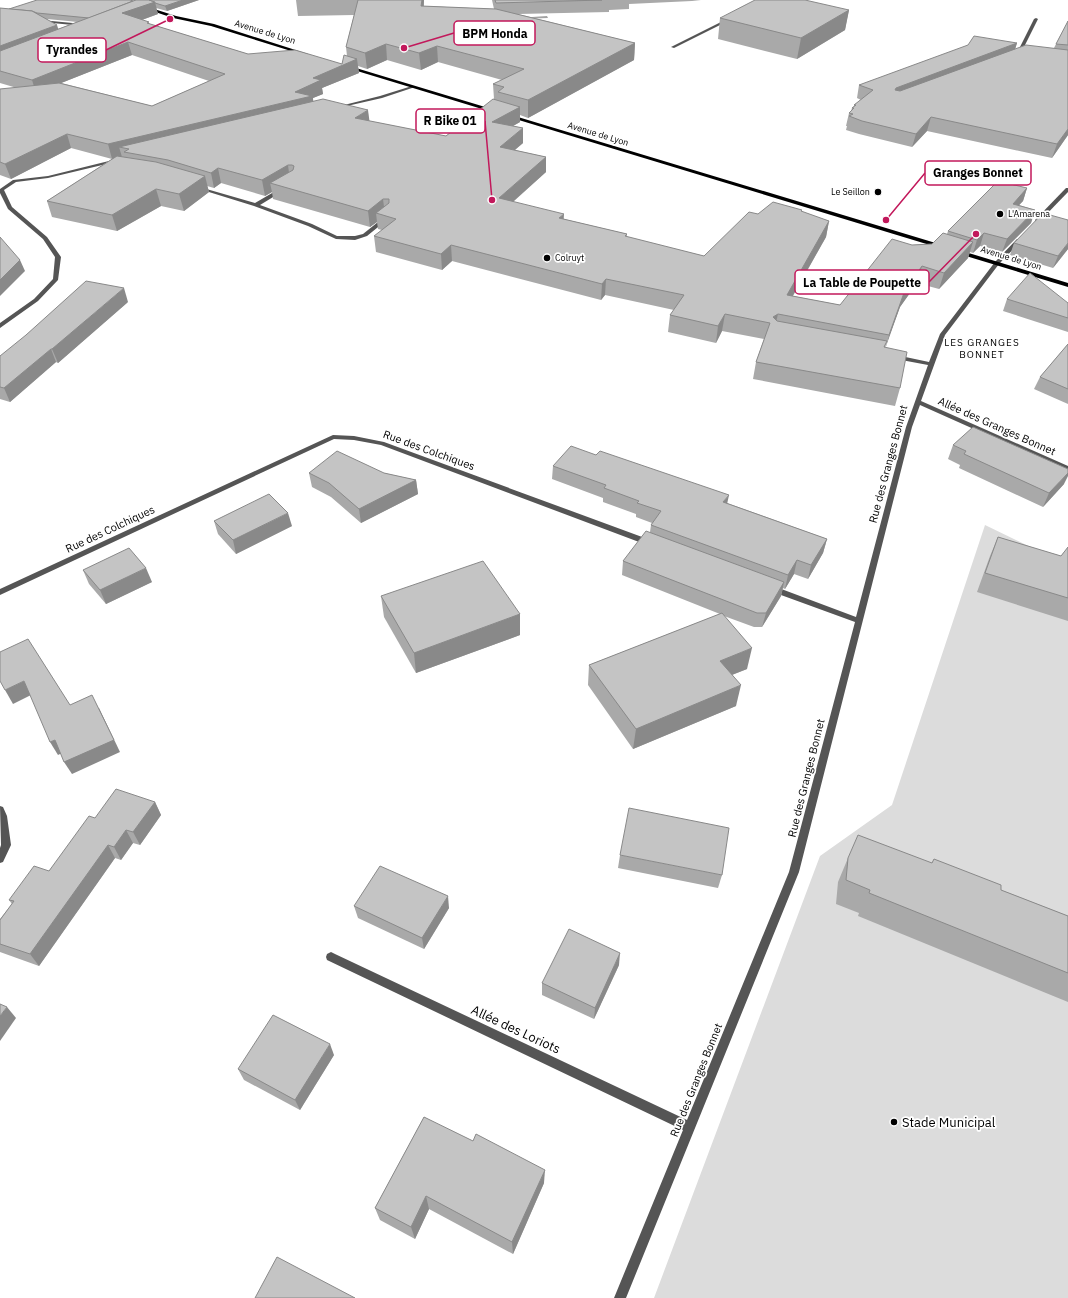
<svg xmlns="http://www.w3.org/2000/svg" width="1068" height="1298" font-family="'IBM Plex Sans',sans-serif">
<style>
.green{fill:#dcdcdc}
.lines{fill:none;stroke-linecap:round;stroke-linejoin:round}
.stream{fill:#a3a3a3;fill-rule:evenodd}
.minor{fill:#555;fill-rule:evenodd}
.primary{fill:#000;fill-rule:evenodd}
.wall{fill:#a9a9a9;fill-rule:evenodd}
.shaded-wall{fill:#898989}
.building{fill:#c4c4c4;stroke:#898989}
.poi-dot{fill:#000;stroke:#fff;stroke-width:1.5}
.labels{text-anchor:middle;stroke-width:3.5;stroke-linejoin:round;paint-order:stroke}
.far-street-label{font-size:9px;fill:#000;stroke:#fff}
.far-poi-label{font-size:9px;fill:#000;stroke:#fff;text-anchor:start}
.far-neighbourhood-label{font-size:10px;letter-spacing:1px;fill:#000;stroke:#fff}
.street-label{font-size:11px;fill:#000;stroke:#fff}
.near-street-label{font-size:13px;fill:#000;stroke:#fff}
.near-poi-label{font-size:13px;fill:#000;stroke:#fff;text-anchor:start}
.leader{fill:none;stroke:#c2185b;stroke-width:1.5}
.callout-dot{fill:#c2185b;stroke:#fff;stroke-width:1.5}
.callout{fill:#fff;stroke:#c2185b;stroke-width:1.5}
.callout-label{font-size:12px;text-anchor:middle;font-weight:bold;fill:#000}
</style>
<rect width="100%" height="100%" fill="#fff"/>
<polygon class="green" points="985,525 1068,565 1068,1298 654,1298 820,856 892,805"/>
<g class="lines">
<polygon class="stream" points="547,16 548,18 519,19 517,18"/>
<g class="minor">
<polygon points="1036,18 1038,19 1023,49 1028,53 1025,54 1019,49 1034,19"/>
<polygon points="727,19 730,20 674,48 671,47"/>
<polygon points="41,20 83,24 85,25 83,26 42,22"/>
<polygon points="412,86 415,87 382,98 338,108 336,107 380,96"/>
<polygon points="117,159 119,160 119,161 48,178 16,182 4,190 12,207 47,237 61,257 58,280 38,301 0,328 0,323 34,299 53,279 55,257 43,239 8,209 0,193 0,189 13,180 48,176"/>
<polygon points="196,186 255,203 279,189 283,189 283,191 260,205 312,224 337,236 355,236 363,234 383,218 388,219 367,236 355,240 336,239 308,226 254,206 196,188"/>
<polygon points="1066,188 1068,188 1068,192 1039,222 1035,222 1035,220"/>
<polygon points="1017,239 1022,240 999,264 945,335 921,401 1068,466 1068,471 920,405 912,427 799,872 626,1298 614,1298 683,1130 327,960 326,957 327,954 331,952 335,954 687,1120 789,872 855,622 770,591 769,589 770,587 776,587 856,617 906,427 928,365 896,359 893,357 896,355 929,362 940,334 995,262"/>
<polygon points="333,435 354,436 384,442 653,541 654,543 650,545 647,545 381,445 354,440 334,439 0,595 0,589"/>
<polygon points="0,806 3,807 7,816 11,845 3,862 0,863 0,848 1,845"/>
</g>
<g class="primary">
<polygon points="120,0 126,0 176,16 214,24 308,54 304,55 211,26 173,18"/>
<polygon points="346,65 1068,283 1068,287 344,67 344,66"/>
</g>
</g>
<g class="wall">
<path d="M131 0H199L167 11 156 8 158 14 142 20 150 24 248 54 342 64 347 56 346 47 354 15 298 16 296 0H424V6L494 9 492 0H701L692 1 629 4V9L609 10V12L518 14 635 43 634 60 528 118 520 115V122L513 126 523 128V143L515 150 546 157V172L513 202 564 219 627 234V237L704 256 758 214 802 210V212L829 221 826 237 793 296 840 305 912 245 932 244 947 234 948 231 1027 188 1023 201 1019 205 1035 210 1031 223 1002 252 980 246 973 253 970 252 968 258 939 289 917 283 900 307 885 347 900 388 895 406 753 379 756 362 764 339 722 331 716 343 668 332 670 315 674 310 605 295 601 300 452 261 442 270 376 252 374 236 382 230 378 229 377 222 370 227 273 199 272 192 265 196 221 183 214 188 207 186 209 192 184 211 161 206 117 231 52 217 47 201 112 159 71 148 11 179 0 175V89L17 88 0 83V8L9 9 134 1ZM47 19 68 21 77 22 58 29ZM132 55 209 81 152 106 61 83ZM387 60 421 70 438 62 502 80 493 84 494 99 446 136 369 121 313 101V98L323 94 322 88 359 73 358 66 367 69Z"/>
<polygon points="849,10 845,30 797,59 718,39 720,18"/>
<polygon points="1068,21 1068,135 1052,158 927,131 912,147 859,134 846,130 847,126 846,126 849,113 851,111 852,108 854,106 854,105 861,100 857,98 859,85 1017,43 1015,49 1054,48 1056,44"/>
<polygon points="1014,243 1068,249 1053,268 1010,255"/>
<polygon points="1007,299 1068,303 1068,332 1003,311"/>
<polygon points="128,302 58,363 56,362 10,402 0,399 0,356"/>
<polygon points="1068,344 1068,404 1034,389 1040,377"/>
<polygon points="953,445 1064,484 1043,507 959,468 960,465 948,459"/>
<polygon points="553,466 727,503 827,539 823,553 808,579 794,574 785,589 783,588 781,596 762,627 754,627 724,616 747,669 732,675 736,706 633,749 588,685 589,665 720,614 622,575 623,561 650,532 651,525 652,523 636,517 636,514 603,502 603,498 552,479"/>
<polygon points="309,473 384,473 416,480 418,494 361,523 331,497 312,487"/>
<polygon points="214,521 292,526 236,554 218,534"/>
<polygon points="998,537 1061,556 1068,547 1068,621 977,592 990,556"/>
<polygon points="83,570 152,582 106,604 89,584"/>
<polygon points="381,596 520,614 520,635 416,673 384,617"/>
<polygon points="155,802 161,815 140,845 133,843 121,860 115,858 39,966 0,952 0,919 12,904 9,900 49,871 95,818"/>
<polygon points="620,855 722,875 718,888 618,868"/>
<polygon points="848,858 932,863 934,859 1001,890 1068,916 1068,1002 858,916 859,913 836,904 838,882"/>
<polygon points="354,906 449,908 424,949 358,918"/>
<polygon points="619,965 594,1019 542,995 542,983"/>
<polygon points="334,1055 300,1110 244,1080 238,1069"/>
<polygon points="424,1117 544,1183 513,1254 429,1209 415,1239 380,1220 375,1208"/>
</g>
<g class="shaded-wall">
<polygon points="183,0 199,0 167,11 165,6"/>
<polygon points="422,0 424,0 422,22 421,6"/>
<polygon points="155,2 158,14 125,26 94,18"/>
<polygon points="849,10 845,30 797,59 801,38"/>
<polygon points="57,25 61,38 0,61 0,46"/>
<polygon points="128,42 132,55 36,93 32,80"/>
<polygon points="635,43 634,60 528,118 528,100"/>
<polygon points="1017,43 1013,56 892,101 896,88"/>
<polygon points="386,44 387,60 367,69 365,53"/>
<polygon points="437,46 438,62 421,70 419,53"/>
<polygon points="357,59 359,73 322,88 323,94 313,98 314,110 129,149 119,147 122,157 112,159 108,144 295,92 313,78"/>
<polygon points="520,107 520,122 493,137 492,122"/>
<polygon points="368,110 370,125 355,118"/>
<polygon points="931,117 927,131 912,147 916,134"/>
<polygon points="523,128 523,143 500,162 500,147"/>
<polygon points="1068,129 1068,135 1052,158 1057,144"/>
<polygon points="67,134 71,148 11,179 5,164"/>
<polygon points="546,157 546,172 499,214 499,198"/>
<polygon points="288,165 290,181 270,183 272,192 265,196 262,180"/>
<polygon points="218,168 221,183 214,188 211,173"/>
<polygon points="205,176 209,192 184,211 179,194"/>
<polygon points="1027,188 1023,201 1009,216 1013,204"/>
<polygon points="156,189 161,206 117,231 112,215"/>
<polygon points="383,199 385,215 376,213 377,222 370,227 368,211"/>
<polygon points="1035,210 1031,223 1002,252 1007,239"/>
<polygon points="564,214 563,230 559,218"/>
<polygon points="829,221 826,237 784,311 787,295"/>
<polygon points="984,233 980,246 973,253 977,240"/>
<polygon points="973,242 968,258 939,289 944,273"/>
<polygon points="1068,243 1068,249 1053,268 1058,256"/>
<polygon points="451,245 452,261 442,270 441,254"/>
<polygon points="20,260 25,271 0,296 0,280"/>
<polygon points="922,266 917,283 900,307 884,352 889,335 905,290"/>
<polygon points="606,279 605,295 601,300 602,284"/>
<polygon points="124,288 128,302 58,363 52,349"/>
<polygon points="725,314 722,331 716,343 718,326"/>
<polygon points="778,314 774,331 773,317"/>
<polygon points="51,349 56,362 10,402 4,388"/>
<polygon points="1068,473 1068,476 1064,484 1043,507 1049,493"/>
<polygon points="416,480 418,494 361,523 359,509"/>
<polygon points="729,495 726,509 723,502"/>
<polygon points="288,513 292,526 236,554 233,540"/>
<polygon points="827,539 823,553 808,579 811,565"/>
<polygon points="797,560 794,574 785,589 788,575"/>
<polygon points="146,568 152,582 106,604 100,590"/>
<polygon points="784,582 781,596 762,627 766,613"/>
<polygon points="520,614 520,635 416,673 414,653"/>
<polygon points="752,648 747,669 716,681 720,661"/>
<polygon points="24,681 31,695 13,704 5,690"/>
<polygon points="741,685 736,706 633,749 636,729"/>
<polygon points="99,708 120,752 72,774 64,762"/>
<polygon points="55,740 62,753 58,755 50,742"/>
<polygon points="155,802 161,815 140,845 133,832"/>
<polygon points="126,830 133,843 121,860 114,847"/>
<polygon points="108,845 115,858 39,966 30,954"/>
<polygon points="448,896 449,908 424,949 422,938"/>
<polygon points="620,953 619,965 594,1019 595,1008"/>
<polygon points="7,1007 16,1018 0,1041 0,1016"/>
<polygon points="330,1044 334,1055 300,1110 295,1100"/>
<polygon points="545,1170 544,1183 513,1254 512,1242"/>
<polygon points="426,1196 429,1209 415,1239 411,1227"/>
</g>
<g class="building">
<polygon points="37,0 130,0 133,1 89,18 37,13 32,11 9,9"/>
<polygon points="136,0 149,0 155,2 122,13 149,22 147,23 248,54 295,50 342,64 344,55 357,59 313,78 321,80 295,92 312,96 108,144 67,134 5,164 0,162 0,89 59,83 152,106 225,74 128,42 32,80 0,71 0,51"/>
<polygon points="149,0 183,0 165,6 155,3 155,2"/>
<polygon points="358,0 422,0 421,6 496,9 635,43 528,100 498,92 504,87 493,84 524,69 437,46 419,53 386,44 365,53 346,47"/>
<polygon points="495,0 602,0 496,3"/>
<polygon points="755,0 805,0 849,10 801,38 720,18"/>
<polygon points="0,8 32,11 57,25 0,46"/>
<polygon points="1068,21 1068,45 1056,44"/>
<polygon points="974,36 1017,43 896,88 895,90 900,91 1026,45 1068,50 1068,129 1057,144 931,117 916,134 862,121 849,116 853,114 849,113 854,108 852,108 856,105 854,105 873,90 859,85 968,45"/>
<polygon points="323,99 368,110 355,118 446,136 493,99 520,107 492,122 523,128 500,147 546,157 499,198 564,214 559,218 627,234 625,236 704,256 749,212 758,214 773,202 802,210 801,211 829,221 787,295 840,305 892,239 912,245 932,244 943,233 973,242 944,273 922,266 905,290 889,335 778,314 773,317 777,321 887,341 884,347 907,352 900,388 756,362 770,323 725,314 718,326 670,315 684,295 606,279 602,284 451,245 441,254 374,236 396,219 376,213 389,203 389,199 383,199 368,211 270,183 293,170 294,166 292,165 288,165 262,180 218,168 211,173 168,160 124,152 129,149 119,147"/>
<polygon points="117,156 156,162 205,176 179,194 156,189 112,215 47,201"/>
<polygon points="998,181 1027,188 1013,204 1035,210 1007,239 984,233 977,240 948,231"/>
<polygon points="1043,213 1068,220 1068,243 1058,256 1014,243"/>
<polygon points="0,237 20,260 0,280"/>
<polygon points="1030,273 1068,303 1068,318 1007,299"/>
<polygon points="86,281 124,288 52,349 51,349 4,388 0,387 0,356 26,335"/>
<polygon points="1068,344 1068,389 1040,377"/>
<polygon points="973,427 1068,469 1068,473 1049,493 964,454 966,451 953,445"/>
<polygon points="571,446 596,455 600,451 729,495 723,502 827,539 811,565 797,560 788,575 651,525 661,511 637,503 639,501 604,488 606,485 553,466"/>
<polygon points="337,451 384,473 416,480 359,509 329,483 309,473"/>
<polygon points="269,494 288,513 233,540 214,521"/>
<polygon points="646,531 784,582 766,613 757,613 623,561"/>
<polygon points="998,537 1061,556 1068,547 1068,598 985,573"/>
<polygon points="129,548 146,568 100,590 83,570"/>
<polygon points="483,561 520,614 414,653 381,596"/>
<polygon points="722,613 752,648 720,661 741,685 636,729 589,665"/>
<polygon points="28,639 70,705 92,695 114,740 64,762 55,740 50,742 24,681 5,690 0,681 0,652"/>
<polygon points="116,789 155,802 133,832 126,830 114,847 108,845 30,954 0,944 0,920 14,901 9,900 34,866 49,871 89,816 95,818"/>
<polygon points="629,808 729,828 722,875 620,855"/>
<polygon points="858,835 932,863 934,859 1001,885 1001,890 1068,916 1068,973 869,893 870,890 846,880 848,858"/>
<polygon points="380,866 448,896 422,938 354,906"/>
<polygon points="569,929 620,953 595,1008 542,983"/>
<polygon points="0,1004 7,1007 0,1016"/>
<polygon points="273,1015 330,1044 295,1100 238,1069"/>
<polygon points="424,1117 473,1141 476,1134 545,1170 512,1242 426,1196 411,1227 375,1208"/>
<polygon points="277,1257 355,1298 255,1298"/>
</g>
<g class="poi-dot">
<circle cx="878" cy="192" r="4"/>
<circle cx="1000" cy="214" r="4"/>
<circle cx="547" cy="258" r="4"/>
<circle cx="894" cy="1122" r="4"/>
</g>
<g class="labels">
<g class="far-street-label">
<text transform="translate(265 32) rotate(17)" y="3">Avenue de Lyon</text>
<text transform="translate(598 134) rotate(17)" y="3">Avenue de Lyon</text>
<text transform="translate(1011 258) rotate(17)" y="3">Avenue de Lyon</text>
</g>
<g class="far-poi-label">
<text x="870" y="195" text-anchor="end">Le Seillon</text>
<text x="1008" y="217">L'Amarena</text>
<text x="555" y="261">Colruyt</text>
</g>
<g class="far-neighbourhood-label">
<text x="982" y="346">LES GRANGES<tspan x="982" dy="12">BONNET</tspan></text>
</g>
<g class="street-label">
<text transform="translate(997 426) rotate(24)" y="4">Allée des Granges Bonnet</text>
<text transform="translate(429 450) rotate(20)" y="4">Rue des Colchiques</text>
<text transform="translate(888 464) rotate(-75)" y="4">Rue des Granges Bonnet</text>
<text transform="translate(110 529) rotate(-25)" y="4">Rue des Colchiques</text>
<text transform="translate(806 778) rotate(-76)" y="4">Rue des Granges Bonnet</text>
<text transform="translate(696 1080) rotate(-68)" y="4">Rue des Granges Bonnet</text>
</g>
<g class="near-street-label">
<text transform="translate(516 1029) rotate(25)" y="5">Allée des Loriots</text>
</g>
<g class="near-poi-label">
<text x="902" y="1127">Stade Municipal</text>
</g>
</g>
<path class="leader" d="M404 48L454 33M170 19L106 50M492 200L485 121M886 220L925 173M976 234L929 282"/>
<g class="callout-dot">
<circle cx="404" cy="48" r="4"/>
<circle cx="170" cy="19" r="4"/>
<circle cx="492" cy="200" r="4"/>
<circle cx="886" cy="220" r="4"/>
<circle cx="976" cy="234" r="4"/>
</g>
<g class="callout">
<rect x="454" y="21" width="81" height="24" rx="4"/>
<rect x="38" y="38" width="68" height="24" rx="4"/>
<rect x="416" y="109" width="69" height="24" rx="4"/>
<rect x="925" y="161" width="106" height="24" rx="4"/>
<rect x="795" y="270" width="134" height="24" rx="4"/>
</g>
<g class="callout-label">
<text x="495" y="38">BPM Honda</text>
<text x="72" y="54">Tyrandes</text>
<text x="450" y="125">R Bike 01</text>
<text x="978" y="177">Granges Bonnet</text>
<text x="862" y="287">La Table de Poupette</text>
</g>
</svg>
